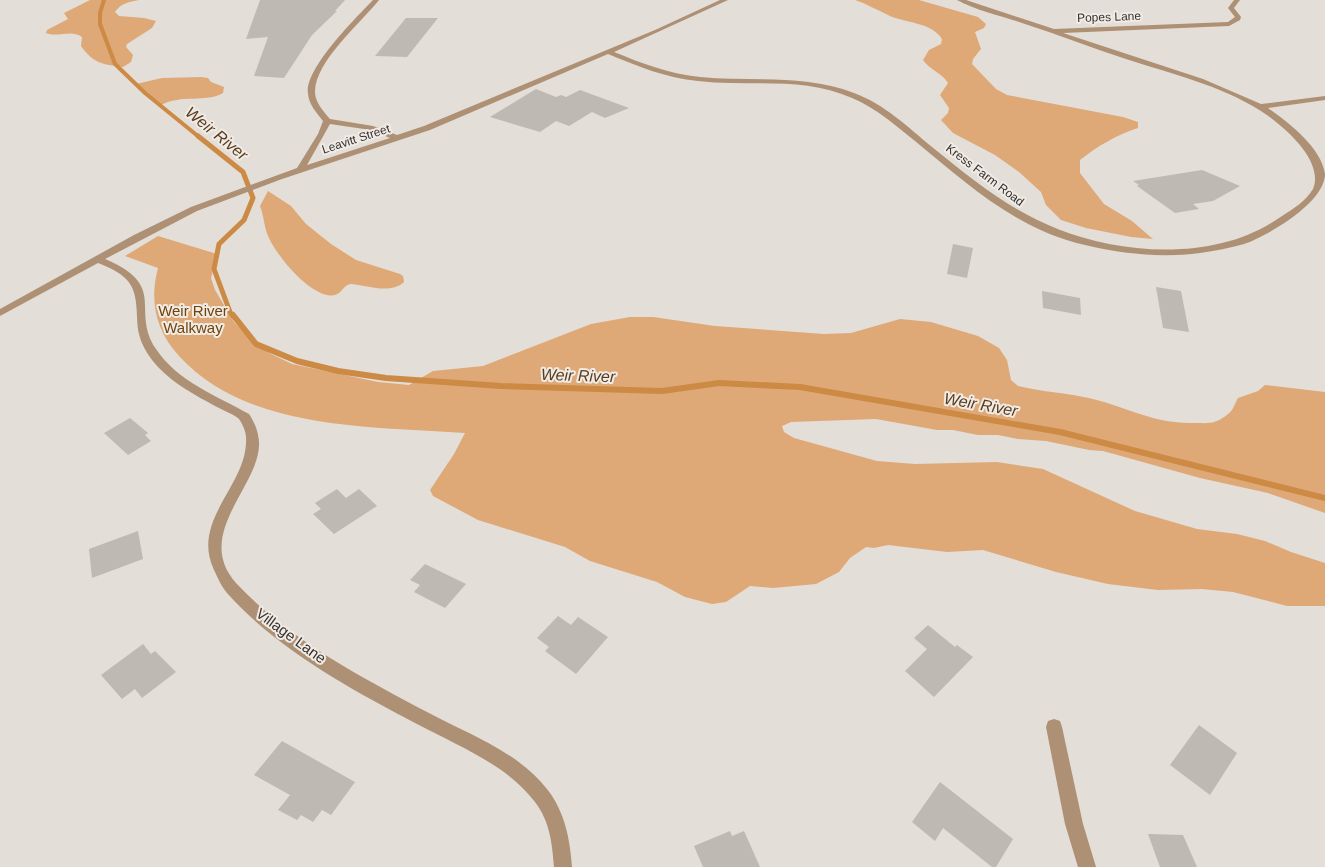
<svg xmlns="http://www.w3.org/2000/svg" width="1325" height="867" font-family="Arial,sans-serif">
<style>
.green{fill:#dea976}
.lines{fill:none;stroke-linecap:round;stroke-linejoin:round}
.stream-far2{stroke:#cd8a44;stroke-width:4}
.stream-far1{stroke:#cd8a44;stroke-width:5}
.stream{stroke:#cd8a44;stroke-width:6}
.building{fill:#beb9b3}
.minor{fill:#ae9074;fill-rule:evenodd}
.labels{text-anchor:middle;stroke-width:4;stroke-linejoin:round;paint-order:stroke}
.far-street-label{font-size:12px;fill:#353230;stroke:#f1ebe5}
.park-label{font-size:15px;fill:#70430d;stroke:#f1ebe5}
.street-label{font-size:15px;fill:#353230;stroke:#f1ebe5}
.water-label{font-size:16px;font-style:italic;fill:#593c1e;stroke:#f1ebe5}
</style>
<rect width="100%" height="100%" fill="#e3ded8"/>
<g class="green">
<path d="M90 0H139C129 2 121 3 115 12L119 16 144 18 156 21 152 28 127 44 126 47 133 55 131 62 123 67C102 64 94 64 81 46L82 37C71 29 58 38 46 33L47 30 68 19 64 13Z"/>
<path d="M855 0H919L978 17 986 24 984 28 975 32 981 49 973 59 972 64 996 89 1007 95 1123 117 1138 122V128C1116 135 1098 146 1080 160V173L1104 204 1132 221 1153 239 1131 237 1086 228 1061 220 1046 205 1041 192 1019 172 995 155 953 133 941 120 948 113 949 108 940 95 948 83C942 73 930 70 923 60L929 50 941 44 942 39C932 22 904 23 888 15 877 10 867 4 855 0Z"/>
<path d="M201 77 208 78 211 82 224 87 223 93C206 103 181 94 161 105L145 94 136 84 162 78Z"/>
<path d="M268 191 291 206 306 224 331 244 356 260 400 274 403 276 404 282C390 295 367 285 350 284 343 286 342 293 335 295 312 300 276 255 268 236 264 227 264 216 260 206Z"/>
<path d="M158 236 217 254 211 278 215 290 234 322 247 336 271 354 292 364 378 382 409 385 433 371 483 366 591 324 630 317H653L715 326 824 334 851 333 900 319 931 322 978 336 999 348 1007 360 1011 380 1018 386C1043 392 1068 393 1093 399 1129 408 1155 424 1193 423 1208 423 1215 425 1228 414 1233 411 1235 403 1238 398L1258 391 1265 385 1325 392V513L1268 493 1200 478 1103 451 1089 450 1046 441 1018 439 998 435H978L953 430H937L876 419 791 422 782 426 784 432 794 438 877 461 915 464 997 462 1043 469 1135 511 1197 529 1237 534 1265 541 1291 552 1325 563V606H1287L1233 592 1202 589 1158 590 1108 584 1056 572 983 550 947 552 888 545 874 548 866 547 850 558 839 572 816 584 773 588 750 586 726 602 712 604 685 597 657 582 590 561 565 547 478 520 433 496 430 490 454 454 465 433C372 426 247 431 179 356 156 331 149 301 158 268L125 256Z"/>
</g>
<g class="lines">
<polyline class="stream-far2" points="104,0 100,13 100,24 115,64 145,93 199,137"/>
<polyline class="stream-far1" points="198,136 243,172 253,198 244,220 219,244 214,269 230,312 234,317"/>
<polyline class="stream" points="233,315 256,344 297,361 338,371 386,378 501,386 662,391 719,383 800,387 1060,432 1325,498"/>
</g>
<g class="building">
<polygon points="260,0 345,0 335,11 337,11 312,35 284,78 254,76 268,37 246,39"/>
<polygon points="406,18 438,18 407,57 375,56"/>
<polygon points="536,89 556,97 561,95 566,97 580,90 629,108 605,118 592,112 569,126 556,121 540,132 490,117"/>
<polygon points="1202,170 1240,186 1213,201 1193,204 1199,209 1175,213 1137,186 1139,185 1133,181"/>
<polygon points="953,244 973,248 967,278 947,274"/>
<polygon points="1156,287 1181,291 1189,332 1163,328"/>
<polygon points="1042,291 1080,298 1081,315 1043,308"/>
<polygon points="130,418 148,433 145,435 151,441 128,455 104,433"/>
<polygon points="337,489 346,498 359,489 377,506 334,534 313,514 321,509 315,503"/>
<polygon points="138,531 143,559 92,578 89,549"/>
<polygon points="425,564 466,584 445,608 414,592 420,585 410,580"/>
<polygon points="558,616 571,625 578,617 608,637 576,674 545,651 549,647 537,638"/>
<polygon points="928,625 955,647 957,645 973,657 934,697 905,671 927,649 914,638"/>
<polygon points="143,644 151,654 155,651 176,672 142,698 135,689 122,699 101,675"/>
<polygon points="1199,725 1237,753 1210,795 1170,765"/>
<polygon points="282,741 355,782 331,815 322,810 313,822 301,815 297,820 278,810 290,795 254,775"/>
<polygon points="940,782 1013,839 996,867 992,867 943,828 935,841 912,822"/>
<polygon points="730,831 732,836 744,831 760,867 703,867 694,846"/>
<polygon points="1148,834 1183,835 1197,867 1160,867"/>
</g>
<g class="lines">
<g class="minor">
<path d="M373 0H379C361 23 315 61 315 92 315 102 323 111 330 119L373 126 397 135 424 126 655 30 720 0H728L614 52C641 63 670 74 700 77 752 82 804 74 854 93 884 104 908 127 932 147 990 194 1034 229 1109 244 1145 251 1186 252 1222 243 1244 238 1263 229 1282 216 1293 209 1306 201 1313 189 1325 160 1281 124 1261 111 1220 85 1172 74 1126 59 1092 48 1059 35 1025 24 1003 16 977 11 957 0H966L1054 29 1228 22 1235 17 1228 8 1234 0H1240L1234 8 1241 17 1240 20 1229 26 1063 33 1203 79 1261 104 1325 96V100L1268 108C1288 122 1322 148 1325 174 1325 203 1267 236 1244 244 1230 248 1215 251 1200 253 1162 258 1122 254 1085 245 1017 230 966 183 915 141 895 125 876 108 852 98 803 76 750 87 698 81 666 78 637 66 608 54L430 130 282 179 197 211 105 259C169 286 130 310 156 349 177 381 217 396 249 414 253 420 257 428 258 435 269 480 190 531 236 583 288 639 361 677 427 712 468 734 517 751 547 789 565 812 570 839 572 867H554C552 843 550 822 535 802 506 764 458 746 417 724 351 689 278 650 227 593 221 586 218 578 214 570 190 519 249 485 246 437 246 432 242 422 238 418 231 413 222 410 215 406 195 395 174 384 158 367 150 358 142 347 139 334 135 317 140 294 127 280 120 272 108 267 98 263L0 316V309L134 235 191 207 297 168 318 134 323 121C317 113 309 105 308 94 304 69 355 19 373 0ZM330 124 371 130 390 138 307 165Z"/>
<polygon points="1054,719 1060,721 1062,727 1083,824 1096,867 1078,867 1065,824 1046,727 1048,721"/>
</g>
</g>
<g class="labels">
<g class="far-street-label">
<text transform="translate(1109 17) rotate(-2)" y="4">Popes Lane</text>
<text transform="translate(356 139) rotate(-18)" y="4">Leavitt Street</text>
<text transform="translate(985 175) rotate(37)" y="4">Kress Farm Road</text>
</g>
<g class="park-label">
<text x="193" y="316">Weir River<tspan x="193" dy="17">Walkway</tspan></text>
</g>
<g class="street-label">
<text transform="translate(291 636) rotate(36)" y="5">Village Lane</text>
</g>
<g class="water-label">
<text transform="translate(217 133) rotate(39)" y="6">Weir River</text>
<text transform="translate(578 375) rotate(2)" y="6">Weir River</text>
<text transform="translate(981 404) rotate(10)" y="6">Weir River</text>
</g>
</g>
</svg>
